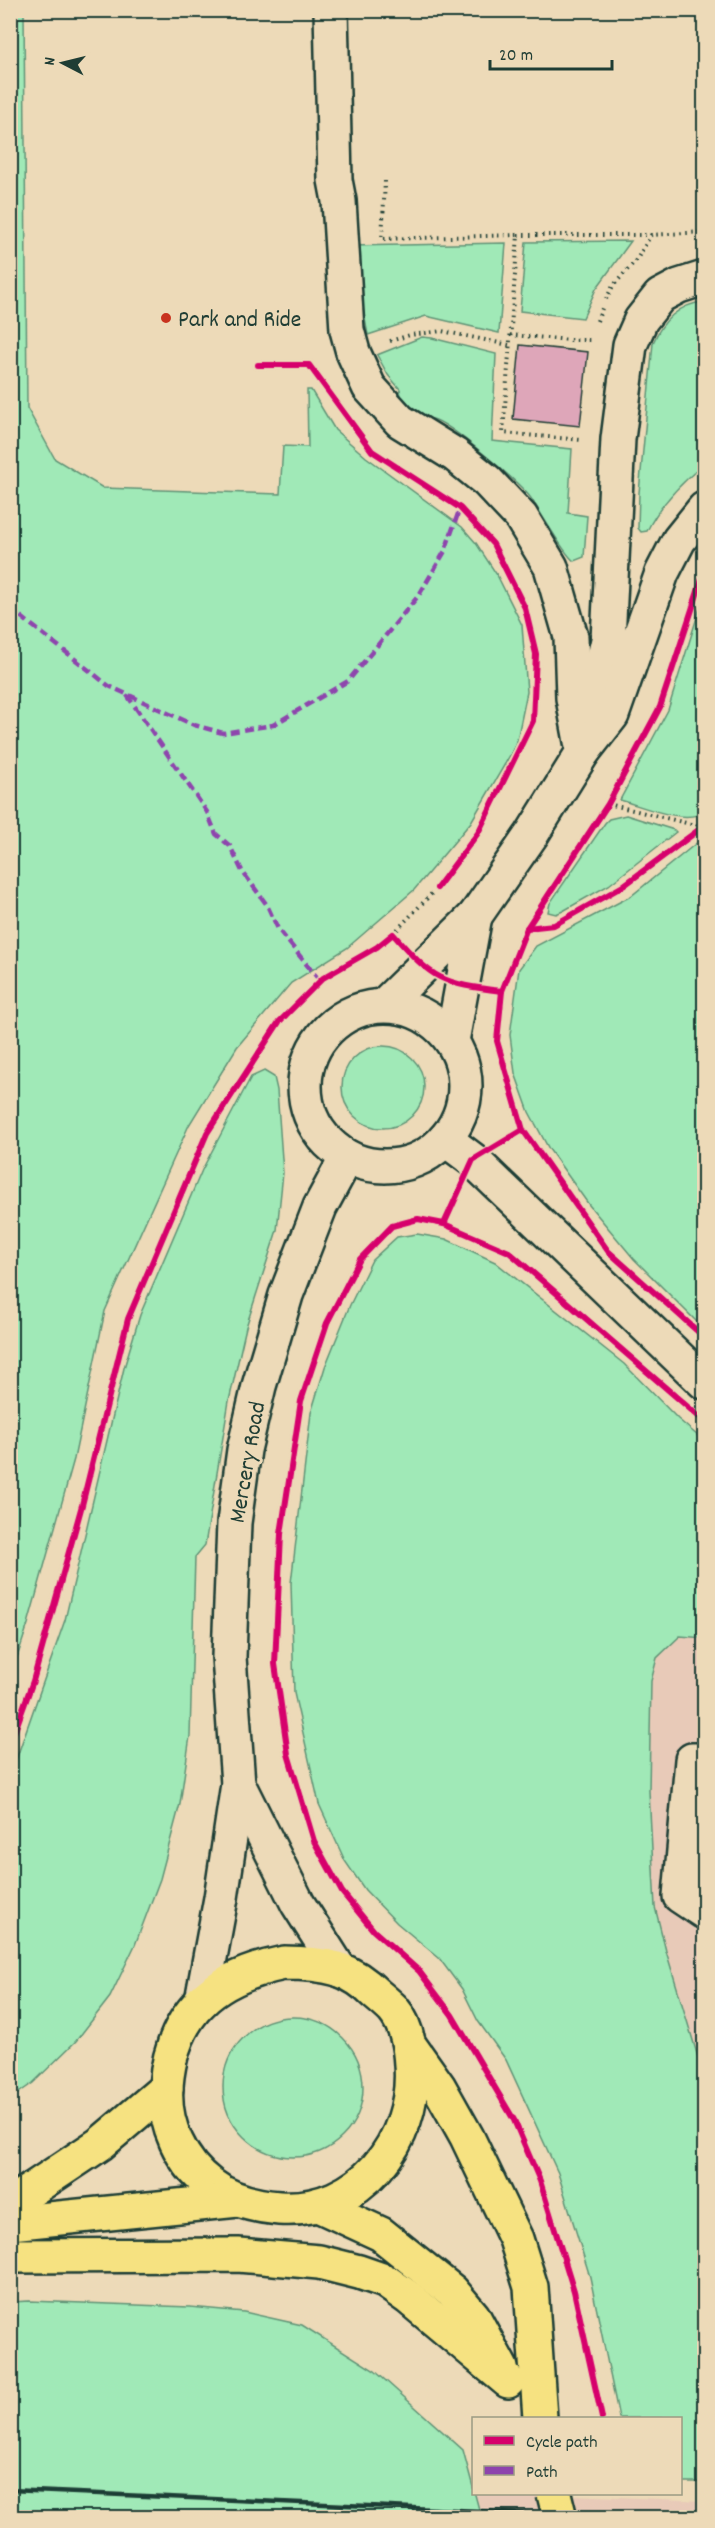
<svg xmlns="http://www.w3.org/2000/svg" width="715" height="2528" font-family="Dekko,sans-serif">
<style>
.built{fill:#e8cab8}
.green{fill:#a0e9b7;stroke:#609376;stroke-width:1.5}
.building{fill:#dea6b9;stroke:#1f3d34;stroke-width:1.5}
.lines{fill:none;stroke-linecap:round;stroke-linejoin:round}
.minor-casing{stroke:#1f3d34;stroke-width:38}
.highway-casing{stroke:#1f3d34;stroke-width:38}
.path{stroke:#1f3d34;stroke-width:4;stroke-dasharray:1.5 4.5;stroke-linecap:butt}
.minor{stroke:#eddab8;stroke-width:33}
.highway{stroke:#f6e281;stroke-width:33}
.rail{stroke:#1f3d34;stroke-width:4.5}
.highway-bridge-casing{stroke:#1f3d34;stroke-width:38;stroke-linecap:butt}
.highway-bridge{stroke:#f6e281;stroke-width:33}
.quiet{stroke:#8e44ad;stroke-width:4.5;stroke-dasharray:9 4.5;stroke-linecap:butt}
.cycleway-casing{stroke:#eddab8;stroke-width:10}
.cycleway{stroke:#d6006c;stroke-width:6}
.poi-dot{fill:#c8321e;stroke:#eddab8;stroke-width:2}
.labels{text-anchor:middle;stroke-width:6;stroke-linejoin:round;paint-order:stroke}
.poi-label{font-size:24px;fill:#1f3d34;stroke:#eddab8;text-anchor:start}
.street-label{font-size:24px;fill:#1f3d34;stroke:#eddab8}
</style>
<rect width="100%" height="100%" fill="#eddab8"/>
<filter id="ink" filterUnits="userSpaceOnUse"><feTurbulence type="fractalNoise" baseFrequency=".0167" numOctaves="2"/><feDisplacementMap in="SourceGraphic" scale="12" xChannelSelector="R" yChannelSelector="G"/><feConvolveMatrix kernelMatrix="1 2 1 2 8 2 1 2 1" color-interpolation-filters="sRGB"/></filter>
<g filter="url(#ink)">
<g class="built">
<polygon points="704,1600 704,2077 636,1854 635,1682"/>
<polygon points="474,2494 551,2494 704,2501 704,2518 11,2518"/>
</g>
<g class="green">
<polygon points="24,11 27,408 55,459 103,488 280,494 283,446 308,447 307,390 311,390 335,430 366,457 462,527 476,543 497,575 522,625 527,692 516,745 471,822 414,890 347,948 291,983 237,1047 189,1125 105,1311 74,1459 28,1624 11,1676 10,11"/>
<polygon points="631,241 596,289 583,318 520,311 526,242"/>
<polygon points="506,243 499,333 426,316 368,335 351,246"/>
<path d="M704 302V464C681 483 660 504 647 531L641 532 638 528 639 493 653 343C662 321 679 304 704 302Z"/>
<path d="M422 337 432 338 496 354 492 441 572 449 568 513 587 516 584 557 574 561C565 556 539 509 530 497 518 482 450 423 433 419 430 418 424 420 420 420L402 404 400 389 388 375 377 355Z"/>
<path d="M704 595V812C685 825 642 806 620 800L668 710Z"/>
<polygon points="626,815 674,830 676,832 609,885 563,911 556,914 548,912 550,903 605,823 609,819"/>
<polygon points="704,837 704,1329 634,1259 589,1205 549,1149 529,1112 515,1073 510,1035 519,969 536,946 631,896"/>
<circle cx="383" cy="1087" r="41"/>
<polygon points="264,1071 274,1077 277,1090 283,1173 277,1230 246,1327 229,1401 205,1545 195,1557 190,1736 180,1804 160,1879 135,1945 110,1997 76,2041 33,2083 11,2098 11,1774 65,1620 124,1368 140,1315 202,1170 251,1077"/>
<polygon points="417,1234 446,1239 495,1262 624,1364 678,1419 704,1441 704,1638 680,1636 657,1658 651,1681 649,1791 655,1907 666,1951 704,2077 704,2482 681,2482 680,2418 619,2418 590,2277 558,2173 506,2060 478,2021 462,1989 439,1958 397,1923 365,1890 345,1861 319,1804 294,1693 291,1583 311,1413 325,1367 350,1305 372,1260 397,1237"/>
<circle cx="293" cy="2087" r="70"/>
<polygon points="29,2301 190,2307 244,2312 302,2325 375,2371 463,2450 481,2517 11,2517 11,2302"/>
</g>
<polygon class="building" points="520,345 588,352 580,426 513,419"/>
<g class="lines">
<defs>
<g id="minor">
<polyline points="331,10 335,180 339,201 347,330 353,352 369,387 400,421 455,455 487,481 521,517 551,567 571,637 573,698 583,752"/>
<polyline points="589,724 608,640 618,439 630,345 641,320 660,296 679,286 704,278"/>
<polyline points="384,1005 475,916 532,834 583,752 612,715 662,573 679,540 704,509"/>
<circle cx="385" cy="1086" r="80"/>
<polyline points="452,1041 475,916"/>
<polyline points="445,1139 473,1160 704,1382"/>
<polyline points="704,1760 692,1760 680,1896 704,1912"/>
<polyline points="238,1784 298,1904 340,1970"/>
<polyline points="202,2001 221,1898 238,1784 229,1657 234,1523 244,1450 259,1386 286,1295 320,1207 347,1157"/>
</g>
<g id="highway">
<path d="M284 1963C303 1963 320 1964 338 1969 352 1974 366 1984 376 1994 382 1999 388 2004 393 2009 406 2024 410 2046 411 2065 417 2141 359 2214 279 2208 255 2206 230 2200 211 2185 181 2163 163 2124 166 2086 172 2011 215 1977 284 1963Z"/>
<polyline points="410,2046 439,2087 467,2137 516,2239 531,2287 540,2418"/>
<polyline points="10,2204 100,2144 166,2088"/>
<polyline points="318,2205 381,2234 452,2291 473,2316 501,2368"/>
<polyline points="10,2223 238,2200"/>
<polyline points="10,2256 238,2255 319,2262 359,2272 385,2281 409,2298 508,2381"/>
</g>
</defs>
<use href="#minor" class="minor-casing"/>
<use href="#highway" class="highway-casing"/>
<g class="path">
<polyline points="385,181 382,239 518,235 503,433 582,440"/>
<polyline points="518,235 650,235"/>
<polyline points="606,299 613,286 637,259 651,235 704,232"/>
<polyline points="597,321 603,306"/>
<polyline points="510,335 570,340 593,340"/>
<polyline points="390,341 410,335 442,331 509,345"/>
<polyline points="258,365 309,365 326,389"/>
<polyline points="366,444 372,451 443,497"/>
<polyline points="509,575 516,590"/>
<polyline points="653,719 660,707 681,641"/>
<polyline points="608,804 703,827"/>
<polyline points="527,928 608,804 640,744"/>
<polyline points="393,934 437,888 478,833 533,721 534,705"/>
</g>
<use href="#minor" class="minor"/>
<use href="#highway" class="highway"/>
<g class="rail">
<polyline points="10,2490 637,2518"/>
<polyline points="10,2511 131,2518"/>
</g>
<defs>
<polyline id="highway-bridge" points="554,2494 560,2518"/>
</defs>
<use href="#highway-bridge" class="highway-bridge-casing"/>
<use href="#highway-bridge" class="highway-bridge"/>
<g class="quiet">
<polyline points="10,608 109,686 194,725 223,733 273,725 348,681 419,595 445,551 460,508"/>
<polyline points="127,695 207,812 216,834 230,846 242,871 267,905 278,929 320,981"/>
</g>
<defs>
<g id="cycleway">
<polyline points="258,365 309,365 372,451 460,508 493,544 525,608 536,654 533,721 478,833 437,888"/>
<polyline points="704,573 660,707 608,804 527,928 502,991 497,1041 523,1130 608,1251 704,1337"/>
<polyline points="527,928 554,925 623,886 704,826"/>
<polyline points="444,1224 473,1160 523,1130"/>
<path d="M10 1744 33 1681 82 1505 128 1319 207 1133 279 1022 323 978 377 947 393 934C433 980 442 984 502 991"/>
<polyline points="602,2418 574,2291 540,2181 514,2120 452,2015 419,1971 374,1931 342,1892 314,1841 288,1754 275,1664 281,1534 301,1401 327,1323 360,1259 392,1226 418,1219 444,1224 509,1252 704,1421"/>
</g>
</defs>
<use href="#cycleway" class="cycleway-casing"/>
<use href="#cycleway" class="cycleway"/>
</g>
</g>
<circle class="poi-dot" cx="166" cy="318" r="6"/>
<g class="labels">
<g class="poi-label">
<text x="178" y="326">Park and Ride</text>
</g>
<g class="street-label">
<text transform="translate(246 1462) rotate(-80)" y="8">Mercery Road</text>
</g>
</g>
<rect width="715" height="2528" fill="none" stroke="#eddab8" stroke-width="36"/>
<rect x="18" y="18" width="679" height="2492" fill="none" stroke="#1f3d34" stroke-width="2" filter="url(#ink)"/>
<rect x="472" y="2417" width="210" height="78" fill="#eddab8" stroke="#9b9b83" stroke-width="1.5"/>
<rect x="484" y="2436" width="30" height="9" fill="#d6006c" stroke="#9b9b83" stroke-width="1.5"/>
<text x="526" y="2447" font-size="18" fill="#1f3d34">Cycle path</text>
<rect x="484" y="2466" width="30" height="9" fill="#8e44ad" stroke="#9b9b83" stroke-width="1.5"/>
<text x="526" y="2477" font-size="18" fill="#1f3d34">Path</text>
<g transform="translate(63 63) rotate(277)" stroke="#eddab8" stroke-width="4.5" paint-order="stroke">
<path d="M0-4.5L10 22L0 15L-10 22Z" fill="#1f3d34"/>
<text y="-9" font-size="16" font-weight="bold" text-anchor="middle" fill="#1f3d34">N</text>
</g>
<path d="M490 60v9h122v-9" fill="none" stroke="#1f3d34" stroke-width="3"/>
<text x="499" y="60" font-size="18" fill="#1f3d34" stroke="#eddab8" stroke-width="4.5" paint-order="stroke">20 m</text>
</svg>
